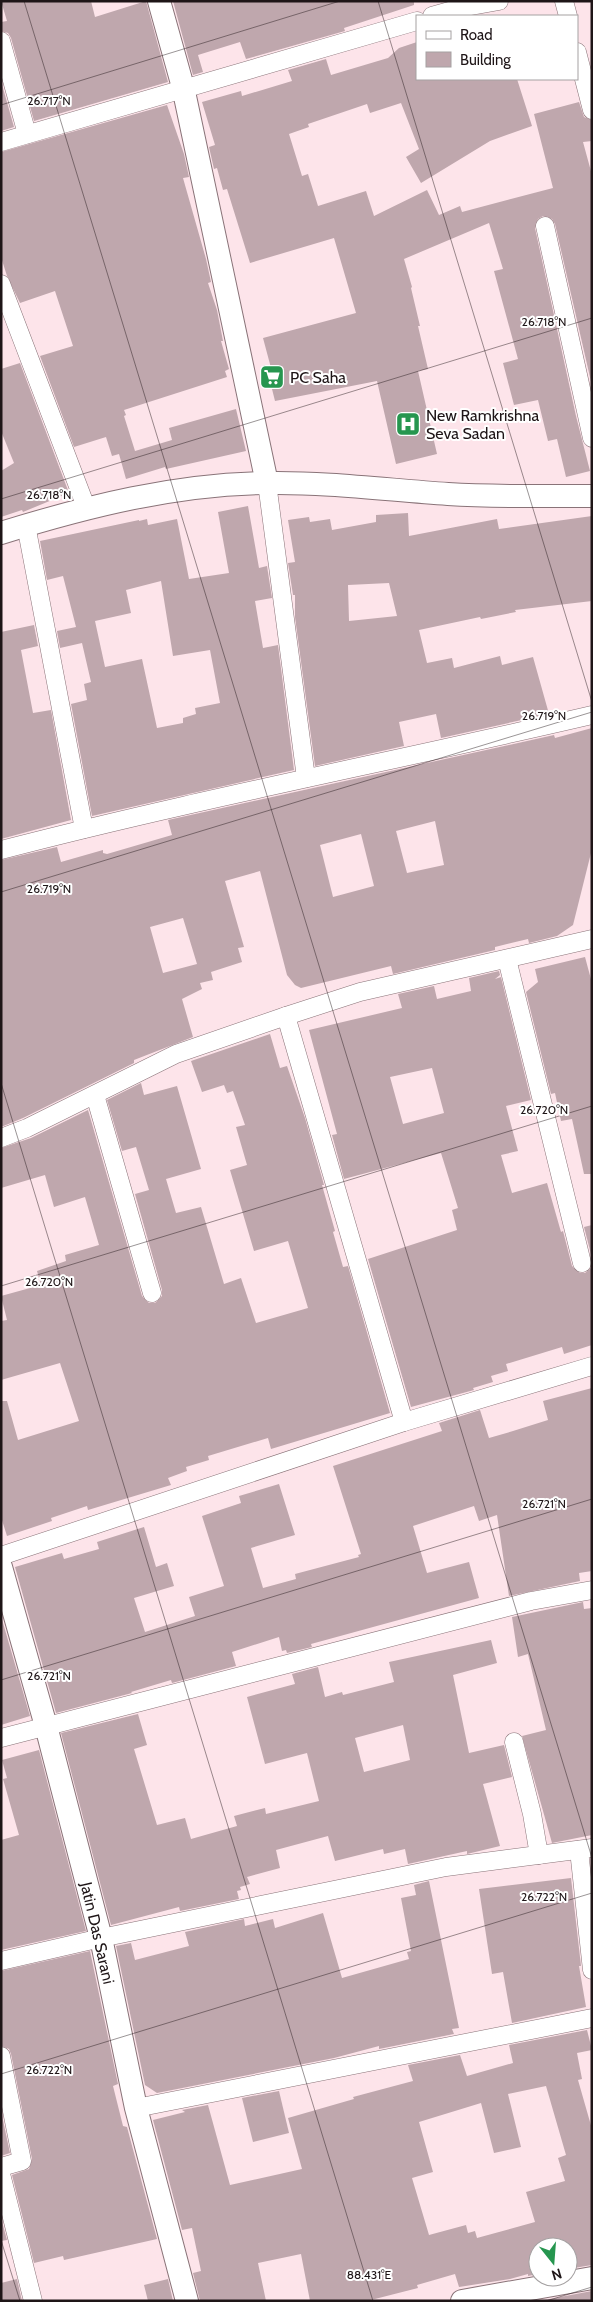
<svg xmlns="http://www.w3.org/2000/svg" width="593" height="2302" font-family="Cabin,sans-serif">
<style>
.building{fill:#bfa7ad;fill-rule:evenodd}
.lines{fill:none;stroke-linecap:round;stroke-linejoin:round}
.minor-casing{stroke:#897378;stroke-width:19}
.tertiary-casing{stroke:#897378;stroke-width:24}
.minor{stroke:#fff;stroke-width:18}
.tertiary{stroke:#fff;stroke-width:22}
.ticks{fill:none;stroke:#1e1517;stroke-width:1;stroke-opacity:0.45}
.labels{text-anchor:middle;stroke-width:4;stroke-linejoin:round;paint-order:stroke}
.poi-label{font-size:16px;fill:#1e1517;stroke:#fff;text-anchor:start}
.street-label{font-size:16px;fill:#1e1517;stroke:#fff}
.ticks-label{font-size:12px;text-anchor:middle;fill:#1e1517;stroke:#fff;stroke-width:4;stroke-linejoin:round;paint-order:stroke}
</style>
<rect width="100%" height="100%" fill="#fde4ea"/>
<g class="building">
<polygon points="1,1 91,1 95,17 146,1 168,82 34,121 11,38 8,33 1,31 1,22 7,21"/>
<polygon points="173,1 414,1 414,5 344,28 345,31 246,59 240,42 198,55 203,72 193,75"/>
<polygon points="417,42 417,79 517,79 532,126 490,141 421,183 406,157 419,149 401,103 370,113 367,104 308,124 309,127 289,134 302,176 308,174 318,206 366,191 374,216 427,190 439,215 460,206 462,212 553,188 534,114 579,102 584,117 592,120 592,141 583,142 592,175 592,386 555,224 552,219 543,216 538,219 535,228 576,416 590,471 566,477 557,439 548,441 538,400 514,405 503,363 518,359 494,271 503,269 489,223 404,259 412,287 411,288 420,326 418,326 428,369 418,371 437,454 396,464 377,381 275,401 267,369 271,368 263,338 356,313 334,238 250,263 227,189 223,190 217,168 214,169 209,147 215,145 202,102 241,91 242,96 292,81 288,70 326,59 331,75 388,58 399,48"/>
<polygon points="1,81 14,127 1,131"/>
<polygon points="167,105 184,154 189,177 183,178 206,259 211,282 208,283 217,310 223,341 221,341 229,369 225,371 227,377 124,410 126,415 124,416 135,451 172,440 169,428 236,409 246,451 166,469 165,467 126,479 119,454 112,456 106,437 74,447 40,356 73,346 55,291 20,303 7,276 1,257 1,152"/>
<polygon points="20,363 69,493 23,512 22,510 1,517 1,471 14,463 1,431 1,369"/>
<path d="M248 506 259 568 267 566 272 598 255 601 263 648 278 645 294 770 92 816 71 704 87 700 84 684 91 682 82 643 60 648 57 631 76 627 63 576 47 580 40 541 139 520V521L147 519 148 525 177 519 189 579 229 573 218 512ZM161 581 173 656 210 650 220 703 195 708 196 714 183 718V723L157 728 142 659 105 667 95 621 131 613 126 590Z"/>
<path d="M408 513 409 536 497 519 499 529 592 516V601L515 610 516 612 481 619 480 617 419 630 427 663 452 658 454 668 500 656 502 665 533 657 549 714 441 738 436 714 399 722 404 746 315 766 295 617V595H293L288 563 295 562 288 520 309 517 310 522 330 519 332 530 376 522V515ZM389 583 397 616 349 621 348 585Z"/>
<polygon points="34,625 38,646 21,650 33,713 51,710 71,820 1,839 1,632"/>
<path d="M592 728V849L573 925 557 936 529 943 528 939 495 947V950L393 974 391 966 301 988 295 985 287 975 260 871 225 881 244 947 238 948 242 962 211 972 213 980 200 983 202 989 182 999 193 1037 134 1060V1063L23 1118 1 1127V860L57 847 61 862 103 850V853L107 854 172 835 168 820 554 735 555 738ZM435 821 444 865 407 873 396 831ZM361 834 374 886 333 897 320 845ZM183 918 197 964 163 973 150 927Z"/>
<polygon points="585,957 592,983 592,1174 584,1174 572,1119 561,1121 555,1093 551,1094 526,992 538,982 535,969"/>
<path d="M499 971 500 975 495 979 501 977 531 1100 506 1106 518 1151 501 1155 512 1193 547 1183 561 1232 563 1231 572 1266 580 1273H585L592 1267V1345L564 1354 562 1347 506 1364 508 1371 491 1376 493 1382 473 1388 474 1390 411 1407 368 1259 457 1230 452 1210 458 1208 441 1153 344 1179 332 1135 337 1134 309 1030 402 1008 398 994 434 986 437 999 471 991 469 978ZM432 1068 444 1113 403 1124 390 1077Z"/>
<polygon points="270,1034 280,1068 287,1066 305,1118 324,1185 322,1185 335,1231 333,1232 343,1267 348,1266 390,1413 271,1449 268,1438 208,1456 209,1460 186,1467 187,1471 168,1478 171,1485 88,1510 87,1506 51,1518 52,1521 7,1536 1,1517 1,1401 7,1401 18,1440 79,1421 60,1363 1,1380 1,1321 7,1320 1,1296 41,1285 37,1271 66,1261 65,1255 99,1245 85,1197 54,1207 45,1175 1,1188 1,1148 31,1138 88,1110 142,1296 149,1303 155,1303 162,1296 162,1290 135,1194 149,1190 136,1147 122,1151 107,1100 141,1083 144,1095 177,1086 201,1169 166,1179 176,1213 201,1207 224,1284 241,1278 256,1323 308,1308 288,1241 254,1251 230,1170 247,1165 236,1127 245,1125 233,1091 227,1093 224,1085 202,1092 191,1061"/>
<polygon points="592,1225 592,1258 584,1227"/>
<polygon points="592,1388 592,1571 579,1573 580,1581 509,1596 497,1515 479,1521 474,1506 413,1526 427,1573 469,1562 479,1598 311,1644 312,1647 287,1653 286,1650 282,1651 279,1637 232,1652 236,1666 172,1683 171,1680 131,1692 132,1693 56,1713 15,1567 62,1553 64,1559 99,1549 97,1542 144,1527 156,1567 167,1563 174,1586 134,1598 145,1632 195,1616 189,1597 224,1586 202,1516 241,1503 239,1496 279,1484 295,1535 251,1548 263,1588 296,1579 295,1574 359,1557 358,1555 361,1554 333,1466 442,1431 439,1423 480,1410 489,1438 513,1431 548,1420 543,1401"/>
<polygon points="583,1602 584,1609 592,1608 592,1835 552,1843 522,1736 546,1730 528,1654 518,1657 512,1617"/>
<polygon points="1,1616 30,1716 1,1725"/>
<path d="M491 1640 497 1663 453 1675 469 1753 504 1745 512 1777 483 1784 500 1846 467 1854V1851L408 1864 405 1849 384 1854 383 1849 335 1861 328 1836 276 1850 280 1868 247 1877 250 1884 240 1887 241 1890 237 1891 239 1899 180 1911 179 1907 111 1925 61 1733 138 1714 147 1745 134 1749 157 1825 185 1818 191 1839 237 1826 234 1816 265 1808 266 1814 319 1801 307 1753 265 1764 247 1697 295 1684 292 1674 318 1667 325 1697 342 1692 343 1695 394 1682 389 1662ZM403 1725 410 1760 364 1772 355 1738Z"/>
<polygon points="39,1750 86,1931 1,1950 1,1840 19,1835 3,1779 7,1778 2,1760"/>
<polygon points="571,1878 581,1966 579,1966 586,2007 512,2023 503,1972 492,1974 479,1889"/>
<polygon points="429,1881 459,2028 452,2029 454,2034 379,2049 379,2046 334,2058 157,2093 145,2085 116,1946 131,1943 135,1960 189,1946 185,1932 244,1919 245,1926 273,1919 275,1928 323,1913 342,1978 409,1959 407,1952 411,1951 401,1898 416,1895 414,1885"/>
<polygon points="90,1951 118,2084 113,2086 123,2126 127,2127 157,2239 64,2260 63,2256 34,2263 12,2175 29,2169 32,2159 11,2054 9,2049 1,2046 1,1971"/>
<path d="M587 2030 592 2050 577 2053 582 2079 578 2080 592 2129V2265L568 2269V2247H538V2274L528 2276V2274L510 2279 459 2287 455 2274 417 2285 418 2288 367 2301H310L301 2254 258 2263 266 2301H200L193 2273 201 2271 192 2228 182 2230 153 2120 185 2112 182 2110 208 2105 230 2185 302 2169 288 2118 354 2099 353 2097 413 2081 408 2065 460 2055 467 2076 513 2063 509 2045ZM546 2086 566 2155 558 2158 565 2181 526 2192 535 2222 477 2238 475 2231 468 2233 466 2225 429 2235 412 2178 433 2172 419 2122 481 2103 494 2153 521 2147 508 2094Z"/>
<polygon points="279,2091 289,2133 253,2142 242,2098"/>
<polygon points="1,2111 10,2153 1,2156"/>
<polygon points="1,2218 7,2240 1,2241"/>
<polygon points="17,2279 22,2301 1,2301 1,2283"/>
<polygon points="168,2279 173,2301 148,2301 144,2285"/>
<polygon points="592,2291 592,2301 539,2301"/>
</g>
<g class="lines">
<defs>
<g id="minor">
<polyline points="564,1 568,16"/>
<polyline points="432,16 460,8 499,1"/>
<polyline points="1,41 27,134"/>
<polyline points="577,52 592,110"/>
<polyline points="1,142 417,21"/>
<polyline points="545,226 592,438"/>
<polyline points="1,284 86,507"/>
<polyline points="267,483 306,778"/>
<polyline points="26,525 84,829"/>
<path d="M1 850C197 799 395 761 592 715"/>
<polyline points="507,959 582,1263"/>
<polyline points="286,1016 404,1422"/>
<polyline points="95,1095 152,1293"/>
<polyline points="1,1138 27,1128 176,1054 286,1016 360,992 592,939"/>
<polyline points="1,1556 404,1422 592,1366"/>
<polyline points="1,1738 531,1601 592,1590"/>
<polyline points="514,1742 532,1814 539,1855"/>
<polyline points="579,1850 592,1970"/>
<polyline points="1,1961 101,1938 446,1867 592,1848"/>
<polyline points="1,2056 22,2161 1,2167"/>
<polyline points="136,2108 592,2018"/>
<polyline points="1,2174 33,2301"/>
</g>
<g id="tertiary">
<polyline points="159,1 183,87 267,483"/>
<path d="M1 533C88 506 176 484 267 483 328 482 388 490 448 494 496 497 544 496 592 496"/>
<polyline points="1,1567 46,1726 101,1938 136,2108 187,2301"/>
<polyline points="462,2301 592,2278"/>
</g>
</defs>
<use href="#minor" class="minor-casing"/>
<use href="#tertiary" class="tertiary-casing"/>
<use href="#minor" class="minor"/>
<use href="#tertiary" class="tertiary"/>
</g>
<path class="ticks" d="M24 1 592 1858M378 1 592 702M1 105 340 1M1 499 592 318M1 892 592 712M1 1083 373 2301M1 1286 592 1106M1 1680 592 1499M1 2074 592 1893M1 2240 20 2301M546 2301 592 2287"/>
<defs>
<symbol id="supermarket-square" viewBox="-11 -11 22 22"><rect x="-9" y="-9" width="18" height="18" rx="4" fill="#26964f" stroke="#fff"/><path d="M-6-5.5h2.5l.6 2H6L4.5 2H-2.5L-4.4-4H-6ZM-1.5 3.2a1.3 1.3 0 1 0 .1 0ZM3 3.2a1.3 1.3 0 1 0 .1 0Z" fill="#fff"/></symbol>
<symbol id="hospital-square" viewBox="-11 -11 22 22"><rect x="-9" y="-9" width="18" height="18" rx="4" fill="#26964f" stroke="#fff"/><path d="M-5-5h3v3.5h4V-5h3V5h-3V1.5h-4V5h-3Z" fill="#fff"/></symbol>
</defs>
<g fill-rule="evenodd">
<use href="#supermarket-square" x="258" y="363" width="28" height="28"/>
<use href="#hospital-square" x="394" y="410" width="28" height="28"/>
</g>
<g class="labels">
<g class="poi-label">
<text x="290" y="383">PC Saha</text>
<text x="426" y="421">New Ramkrishna<tspan x="426" dy="18">Seva Sadan</tspan></text>
</g>
<g class="street-label">
<text transform="translate(98 1933) rotate(77)" y="6">Jatin Das Sarani</text>
</g>
</g>
<g class="ticks-label">
<text x="49" y="105">26.717°N</text>
<text x="544" y="326">26.718°N</text>
<text x="49" y="499">26.718°N</text>
<text x="544" y="720">26.719°N</text>
<text x="49" y="893">26.719°N</text>
<text x="544" y="1114">26.720°N</text>
<text x="49" y="1286">26.720°N</text>
<text x="544" y="1508">26.721°N</text>
<text x="49" y="1680">26.721°N</text>
<text x="544" y="1901">26.722°N</text>
<text x="49" y="2074">26.722°N</text>
<text x="369" y="2279">88.431°E</text>
</g>
<rect width="593" height="2302" fill="none" stroke="#1e1517" stroke-width="5"/>
<rect x="416" y="15" width="162" height="65" fill="#ffffff" stroke="#a5a1a2"/>
<rect x="426" y="31" width="25" height="8" fill="#ffffff" stroke="#a5a1a2"/>
<text x="460" y="40" font-size="15" fill="#1e1517">Road</text>
<rect x="426" y="52" width="25" height="15" fill="#bfa7ad" stroke="#a5a1a2"/>
<text x="460" y="65" font-size="15" fill="#1e1517">Building</text>
<g transform="translate(553 2262) rotate(163)"><circle r="24" fill="#ffffff" stroke="#a5a1a2"/>
<path d="M0-4L9 19L0 12L-9 19Z" fill="#26964f"/>
<text y="-8" font-size="14" font-weight="bold" text-anchor="middle" fill="#1e1517">N</text>
</g>
</svg>
